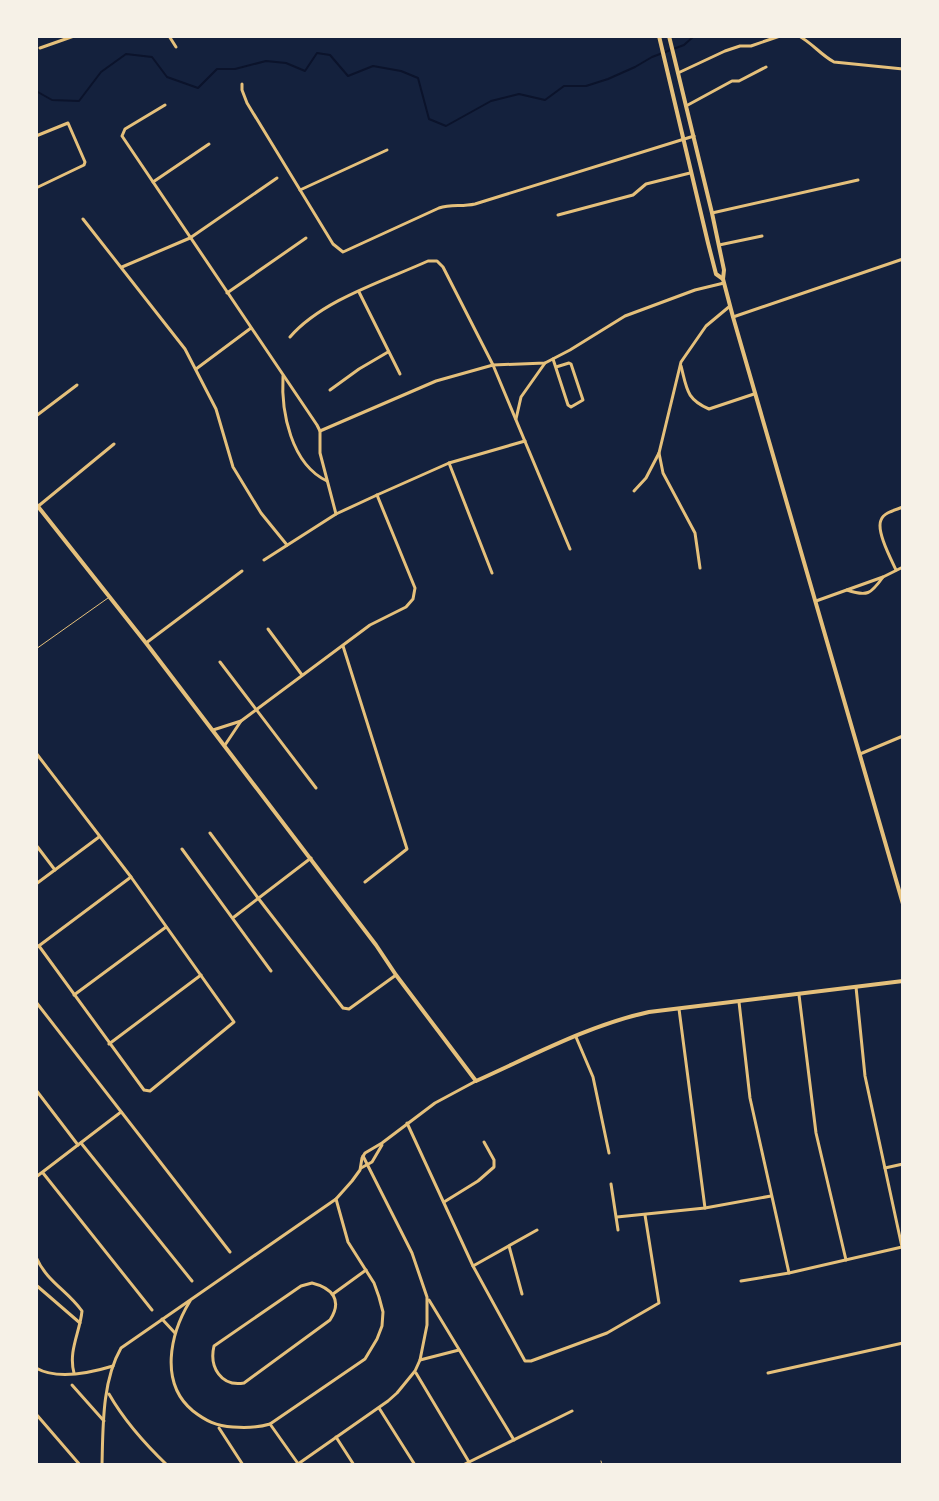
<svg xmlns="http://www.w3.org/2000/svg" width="939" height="1501" font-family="'Fira Sans Condensed',sans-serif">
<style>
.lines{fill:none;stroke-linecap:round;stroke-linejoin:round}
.stream{stroke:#0b132b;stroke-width:2}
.service{stroke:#e5c07b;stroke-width:1}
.minor{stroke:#e5c07b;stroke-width:3}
.tertiary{stroke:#e5c07b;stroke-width:4}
.primary{stroke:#e5c07b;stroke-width:4}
</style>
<rect width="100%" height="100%" fill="#14213d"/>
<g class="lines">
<polyline class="stream" points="36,91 52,100 79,101 101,72 126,54 152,57 167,77 198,88 217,69 235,69 266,61 286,63 305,71 317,53 330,55 348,76 373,66 401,71 418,78 429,119 446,126 491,101 519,94 545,100 564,86 586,86 608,79 635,67 652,57 684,45 694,36"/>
<g class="service">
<polyline points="36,649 108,598"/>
<polyline points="601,1461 602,1465"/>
</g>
<g class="minor">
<polyline points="169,36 176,47"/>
<path d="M799 36C812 43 821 55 834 62L903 69"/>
<polyline points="40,48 74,36"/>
<polyline points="678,73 725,51 740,46 751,46 780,36"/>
<path d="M242 84V90L247 103 333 244 343 252 439 208C451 204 462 207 475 204L694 136"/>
<polyline points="165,105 125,129 122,136 317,425 320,431 320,453 336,514"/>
<polyline points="686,106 732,81 739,81 766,67"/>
<polyline points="36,136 68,123 85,162 84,165 36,188"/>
<polyline points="153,182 209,144"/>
<polyline points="300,190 387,150"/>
<polyline points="712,213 858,180"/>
<polyline points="558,215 633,195 646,184 690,173"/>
<polyline points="83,219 185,349 216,409 233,467 261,513 287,545"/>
<polyline points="719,245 762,236"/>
<polyline points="122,267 190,238 277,178"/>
<polyline points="359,292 400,374"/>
<polyline points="227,293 306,238"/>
<polyline points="733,317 903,259"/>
<path d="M290 337C322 300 384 281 428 261H437L443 267 493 365 570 549"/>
<polyline points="553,359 568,405 571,407 583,400 571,364 569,363 556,367"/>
<path d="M681 366C687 389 686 399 709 409L754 394"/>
<polyline points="196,369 251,328"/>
<path d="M283 376C281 412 291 464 327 481"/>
<polyline points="330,390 359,369 388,352"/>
<polyline points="36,416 77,385"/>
<polyline points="516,419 521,397 545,363"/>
<polyline points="320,431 436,381 493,365 545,363 570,350 625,316 695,290 724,283"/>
<polyline points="449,463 492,573"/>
<polyline points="634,491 646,478 659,453"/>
<polyline points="36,508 114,444"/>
<polyline points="264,560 336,514 377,495 449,463 525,441"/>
<polyline points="700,568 695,533 663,473 659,453 681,362 706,326 730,306"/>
<path d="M896 570C891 559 876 531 881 520 884 512 896 510 903 507"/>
<path d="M847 590C867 597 871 594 883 577"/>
<polyline points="816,601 883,577 903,567"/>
<polyline points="268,629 302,675"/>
<polyline points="146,643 242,571"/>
<polyline points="343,646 407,849 365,882"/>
<polyline points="220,662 316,788"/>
<polyline points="213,730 241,721 370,625 406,607 413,599 415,588 377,495"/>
<polyline points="225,745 241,721"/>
<polyline points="36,753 131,877 234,1022 150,1091 144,1090 39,946"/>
<polyline points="860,754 903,736"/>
<polyline points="210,833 258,898 343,1008 349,1009 396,975"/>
<polyline points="36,845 55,870"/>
<polyline points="182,849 271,971"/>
<polyline points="36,884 99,837"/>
<polyline points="234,917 311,858"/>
<polyline points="36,948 131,877"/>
<polyline points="856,987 865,1076 902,1247"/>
<polyline points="74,995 166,927"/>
<polyline points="799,995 816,1133 846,1260"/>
<polyline points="36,1002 230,1252"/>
<polyline points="739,1002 750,1098 789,1273"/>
<polyline points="679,1009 705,1208"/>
<polyline points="576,1037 593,1077 609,1153"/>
<polyline points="109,1044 201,975"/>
<polyline points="36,1090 78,1145"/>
<polyline points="407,1123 473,1266 525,1361 531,1361 607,1333 659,1303 645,1215"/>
<polyline points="81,1143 192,1281"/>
<polyline points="361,1168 372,1162 382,1145"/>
<polyline points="885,1168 903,1164"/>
<polyline points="43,1173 152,1310"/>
<polyline points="36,1177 121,1112"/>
<polyline points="611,1184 618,1230"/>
<polyline points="444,1202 478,1181 494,1167 494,1160 484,1142"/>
<polyline points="617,1217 705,1208 771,1196"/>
<polyline points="509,1246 522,1294"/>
<path d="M36 1257C47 1282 67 1290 82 1311 80 1332 68 1351 74 1373"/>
<polyline points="473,1266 537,1230"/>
<polyline points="741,1281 789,1273 902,1247"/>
<path d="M312 1283C332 1288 343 1300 330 1320L244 1383C221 1387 209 1367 214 1346L301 1286Z"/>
<polyline points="36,1285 80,1323"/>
<polyline points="333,1294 366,1270"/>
<polyline points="429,1300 514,1440"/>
<path d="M190 1301C170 1334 159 1383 193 1411 206 1421 216 1426 233 1427 246 1428 257 1428 270 1424L365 1359 377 1339 382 1326 383 1312 379 1297 374 1283 348 1242 336 1199"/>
<polyline points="162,1319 175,1333"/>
<polyline points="420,1360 459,1350"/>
<path d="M36 1368C57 1380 90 1373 113 1366"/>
<polyline points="416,1373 469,1462"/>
<polyline points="768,1373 903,1343"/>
<polyline points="72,1385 104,1421"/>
<path d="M109 1394C125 1422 144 1443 167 1465"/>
<polyline points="379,1408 415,1465"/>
<polyline points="36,1414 80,1465"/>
<polyline points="270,1424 299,1465"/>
<polyline points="219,1428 243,1465"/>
<polyline points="336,1437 354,1465"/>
<polyline points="298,1464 388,1401 397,1393 415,1371 420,1360 427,1325 427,1297 412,1253 363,1156"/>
<path d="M102 1465C103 1427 102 1381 121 1348L336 1199 352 1181 360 1170 362 1158 365 1153 382 1143 435 1103 476 1081"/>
<polyline points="463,1465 572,1411"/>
</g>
<path class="tertiary" d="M36 504 146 643 376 945 396 975 476 1081C532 1056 589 1025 649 1012L903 981"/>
<g class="primary">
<polyline points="659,36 708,243 716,274 723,279"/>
<polyline points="669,36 712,213 724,270 723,279 733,317 903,904"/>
</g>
</g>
<rect width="939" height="1501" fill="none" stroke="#f6f1e7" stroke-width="76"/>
</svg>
